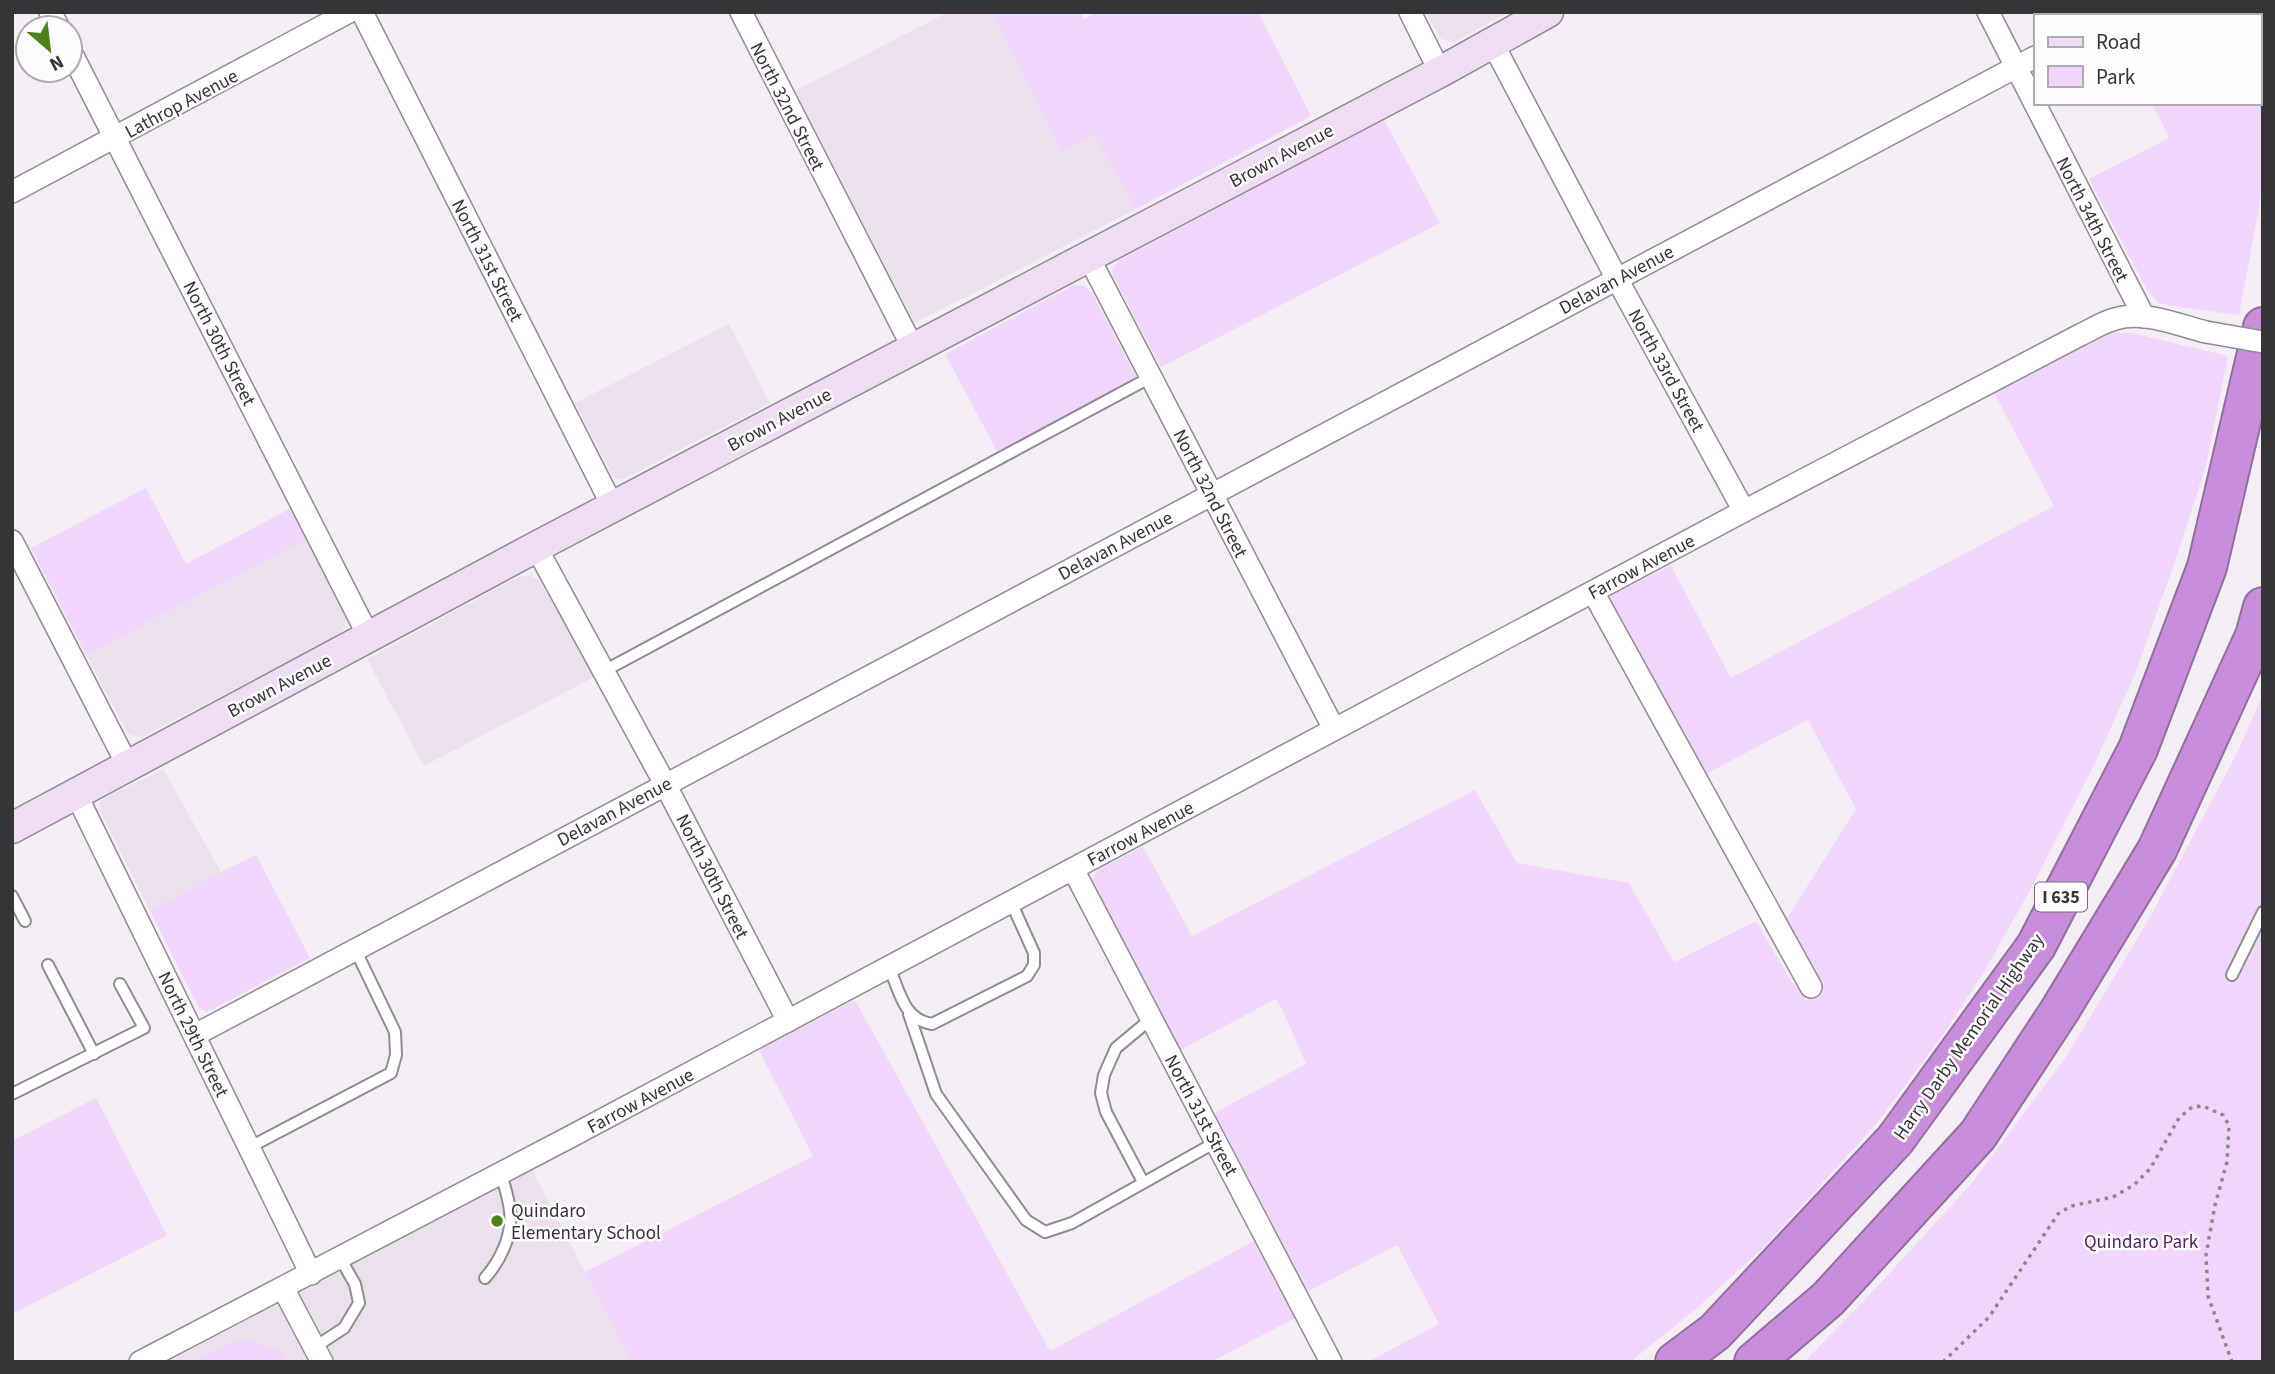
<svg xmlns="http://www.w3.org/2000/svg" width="2275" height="1374" font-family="'Source Sans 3',sans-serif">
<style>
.built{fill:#eae1ed}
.green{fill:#f2d5fc}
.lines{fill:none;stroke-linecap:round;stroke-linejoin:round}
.service-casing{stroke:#908d92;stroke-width:14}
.minor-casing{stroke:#908d92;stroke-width:24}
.secondary-casing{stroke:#908d92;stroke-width:33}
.motorway-casing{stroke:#956ea1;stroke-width:42}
.path{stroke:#8d8a8e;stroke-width:3.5;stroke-dasharray:3.5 5;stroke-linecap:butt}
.service{stroke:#fff;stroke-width:10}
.minor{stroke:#fff;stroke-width:21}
.secondary{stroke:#efddf4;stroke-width:30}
.motorway{stroke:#c98edb;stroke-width:38}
.minor-bridge-casing{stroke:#908d92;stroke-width:24;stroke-linecap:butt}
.minor-bridge{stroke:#fff;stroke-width:21}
.poi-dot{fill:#4d8218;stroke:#fefcff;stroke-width:2.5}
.labels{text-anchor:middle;stroke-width:5;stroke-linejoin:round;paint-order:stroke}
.shield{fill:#fefcff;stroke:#717072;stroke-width:2}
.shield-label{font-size:18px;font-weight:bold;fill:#353436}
.street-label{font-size:19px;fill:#353436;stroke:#fefcff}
.poi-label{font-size:19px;fill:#353436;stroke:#fefcff;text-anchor:start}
.park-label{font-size:19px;fill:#562365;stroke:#fefcff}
</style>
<rect width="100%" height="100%" fill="#f2eef3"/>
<g class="built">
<polygon points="948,12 991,12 1062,150 1094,134 1136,209 915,323 795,91"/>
<polygon points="1426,12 1509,12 1453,42 1441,39"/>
<polygon points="729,324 770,403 624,479 614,478 575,403"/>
<polygon points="307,539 346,618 343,630 334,637 142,737 129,735 86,655"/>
<polygon points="520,576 531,576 539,580 596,676 424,766 367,659"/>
<polygon points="163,769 221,872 150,911 99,809 101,800"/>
<polygon points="532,1170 632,1362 168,1362"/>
</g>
<g class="green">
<polygon points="991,12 1080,12 1084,19 1098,12 1258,12 1311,116 1136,209 1094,134 1062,151"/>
<polygon points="2151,12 2263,12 2263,172 2258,213 2239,315 2178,307 2159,303 2147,290 2089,179 2169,138 2152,103 2259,103 2259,16 2145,16"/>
<polygon points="1384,120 1440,223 1161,367 1113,276 1112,270 1118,261"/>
<polygon points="1074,285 1085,286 1092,293 1137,378 998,453 945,354"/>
<polygon points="2110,333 2132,333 2228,356 2206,465 2177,556 2135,674 2095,763 2033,885 1984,972 1945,1032 1877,1123 1764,1247 1696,1309 1630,1362 1368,1362 1439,1324 1397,1245 1307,1292 1214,1113 1306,1064 1284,1013 1276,999 1178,1051 1095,896 1092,881 1097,870 1143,847 1192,936 1475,790 1517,863 1629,883 1674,962 1756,921 1791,981 1807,1001 1822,990 1786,920 1856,809 1808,720 1706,774 1609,606 1611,595 1671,566 1731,678 2054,506 1994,393"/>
<polygon points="146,488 186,564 291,508 307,539 86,655 31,548"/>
<polygon points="2263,695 2263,1362 1804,1362 1876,1288 1971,1184 2068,1054 2148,921 2235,757"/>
<polygon points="256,855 310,958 207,1012 199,1008 150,911 221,872"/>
<polygon points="855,1000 1050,1351 1256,1240 1295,1318 1211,1362 632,1362 585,1272 813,1156 759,1050"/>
<polygon points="96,1098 167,1235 12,1314 12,1141"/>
<polygon points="236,1340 246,1340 280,1351 286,1362 194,1362"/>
</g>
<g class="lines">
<defs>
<g id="service">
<polyline points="604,671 1151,377"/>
<polyline points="12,896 25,921"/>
<polyline points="48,965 94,1054"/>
<path d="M889 967C900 992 903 1019 932 1024L1027 976 1034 965V953L1011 902"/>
<polyline points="2232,975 2263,912"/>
<polyline points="909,1014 936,1094 1026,1220 1045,1232 1072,1223 1216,1142"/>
<polyline points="12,1094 144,1028 120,984"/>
<polyline points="250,1147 391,1073 396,1055 395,1032 355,949"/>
<polyline points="1143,1182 1106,1112 1101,1093 1104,1075 1116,1048 1152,1018"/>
<path d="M485 1278C500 1261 513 1235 510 1211 509 1199 504 1185 501 1173"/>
<polyline points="315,1347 344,1328 359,1303 355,1284 340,1258"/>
</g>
<g id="minor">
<polyline points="50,12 59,28"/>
<polyline points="362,12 613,507"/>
<polyline points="741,12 913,348"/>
<polyline points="1410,12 1440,72"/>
<polyline points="1988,12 2144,317"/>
<polyline points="2114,16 2121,12"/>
<polyline points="1492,42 1617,279 1744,511"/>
<polyline points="70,50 369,637"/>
<polyline points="12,192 349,12"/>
<polyline points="1088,256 1334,729"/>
<polyline points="12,541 128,766"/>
<polyline points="536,547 665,784 788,1021"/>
<polyline points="1593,592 1811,987"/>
<polyline points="76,794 311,1274"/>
<polyline points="1073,869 1331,1362"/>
<polyline points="195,1035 2035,57"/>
<polyline points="283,1288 322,1362"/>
<path d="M140 1362 568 1138 1744 511 2080 335C2091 330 2103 322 2115 319 2144 310 2178 325 2206 332"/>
</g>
<polyline id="secondary" points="12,828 536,547 1440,72 1548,12"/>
<g id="motorway">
<polyline points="1675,1362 1715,1332 1895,1140 2036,946 2138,749 2207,567 2263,327"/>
<polyline points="1754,1362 1828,1299 1978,1135 2060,1010 2157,850 2255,636 2263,607"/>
</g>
</defs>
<use href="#service" class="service-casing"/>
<use href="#minor" class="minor-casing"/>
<use href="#secondary" class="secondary-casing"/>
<use href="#motorway" class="motorway-casing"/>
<polyline class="path" points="1943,1362 1989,1317 2058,1214 2071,1206 2113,1197 2134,1185 2150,1169 2179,1118 2192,1107 2203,1106 2223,1115 2229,1125 2227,1162 2215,1205 2206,1255 2208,1296 2232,1362"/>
<use href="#service" class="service"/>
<use href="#minor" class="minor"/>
<use href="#secondary" class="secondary"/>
<use href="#motorway" class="motorway"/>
<defs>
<polyline id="minor-bridge" points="2206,332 2263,342"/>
</defs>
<use href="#minor-bridge" class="minor-bridge-casing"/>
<use href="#minor-bridge" class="minor-bridge"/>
</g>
<circle class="poi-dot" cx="497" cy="1221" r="7"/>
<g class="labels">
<rect class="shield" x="2035" y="882.5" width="52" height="29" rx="5"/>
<g class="shield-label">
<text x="2061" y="903">I 635</text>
</g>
<g class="street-label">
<text transform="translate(181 103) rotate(-28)" y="7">Lathrop Avenue</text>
<text transform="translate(788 106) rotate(63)" y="7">North 32nd Street</text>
<text transform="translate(1281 155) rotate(-28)" y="7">Brown Avenue</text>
<text transform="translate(2093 219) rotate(63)" y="7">North 34th Street</text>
<text transform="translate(488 260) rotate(63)" y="7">North 31st Street</text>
<text transform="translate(1616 279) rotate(-28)" y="7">Delavan Avenue</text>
<text transform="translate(220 343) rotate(63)" y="7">North 30th Street</text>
<text transform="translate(1667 370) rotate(61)" y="7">North 33rd Street</text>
<text transform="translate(779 419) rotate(-28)" y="7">Brown Avenue</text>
<text transform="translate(1211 493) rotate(63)" y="7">North 32nd Street</text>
<text transform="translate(1115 545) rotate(-28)" y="7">Delavan Avenue</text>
<text transform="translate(1641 566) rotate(-28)" y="7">Farrow Avenue</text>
<text transform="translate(279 685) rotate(-28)" y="7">Brown Avenue</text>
<text transform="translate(614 811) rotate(-28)" y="7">Delavan Avenue</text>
<text transform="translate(1140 833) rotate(-28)" y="7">Farrow Avenue</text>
<text transform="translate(713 876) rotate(63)" y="7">North 30th Street</text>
<text transform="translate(194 1034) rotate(64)" y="7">North 29th Street</text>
<text transform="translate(1968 1036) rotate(-55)" y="7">Harry Darby Memorial Highway</text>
<text transform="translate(640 1100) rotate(-28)" y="7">Farrow Avenue</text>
<text transform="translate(1202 1115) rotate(62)" y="7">North 31st Street</text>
</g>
<g class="poi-label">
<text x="511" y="1217">Quindaro<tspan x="511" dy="22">Elementary School</tspan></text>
</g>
<g class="park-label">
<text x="2141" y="1248">Quindaro Park</text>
</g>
</g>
<rect width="2275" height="1374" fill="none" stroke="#353436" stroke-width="28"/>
<rect x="2034" y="14" width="228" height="91" fill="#fefcff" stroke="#aeacaf" stroke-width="2"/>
<rect x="2048" y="37" width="35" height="10" fill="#efddf4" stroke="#aeacaf" stroke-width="2"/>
<text x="2096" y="49" font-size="21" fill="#353436">Road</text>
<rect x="2048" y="66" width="35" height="21" fill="#f2d5fc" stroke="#aeacaf" stroke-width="2"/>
<text x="2096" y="84" font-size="21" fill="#353436">Park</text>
<g transform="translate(49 49) rotate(152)"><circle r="33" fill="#fefcff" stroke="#aeacaf" stroke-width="2"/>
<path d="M0-5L12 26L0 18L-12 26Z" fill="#4d8218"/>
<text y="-10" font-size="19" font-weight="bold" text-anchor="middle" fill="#353436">N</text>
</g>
</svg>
